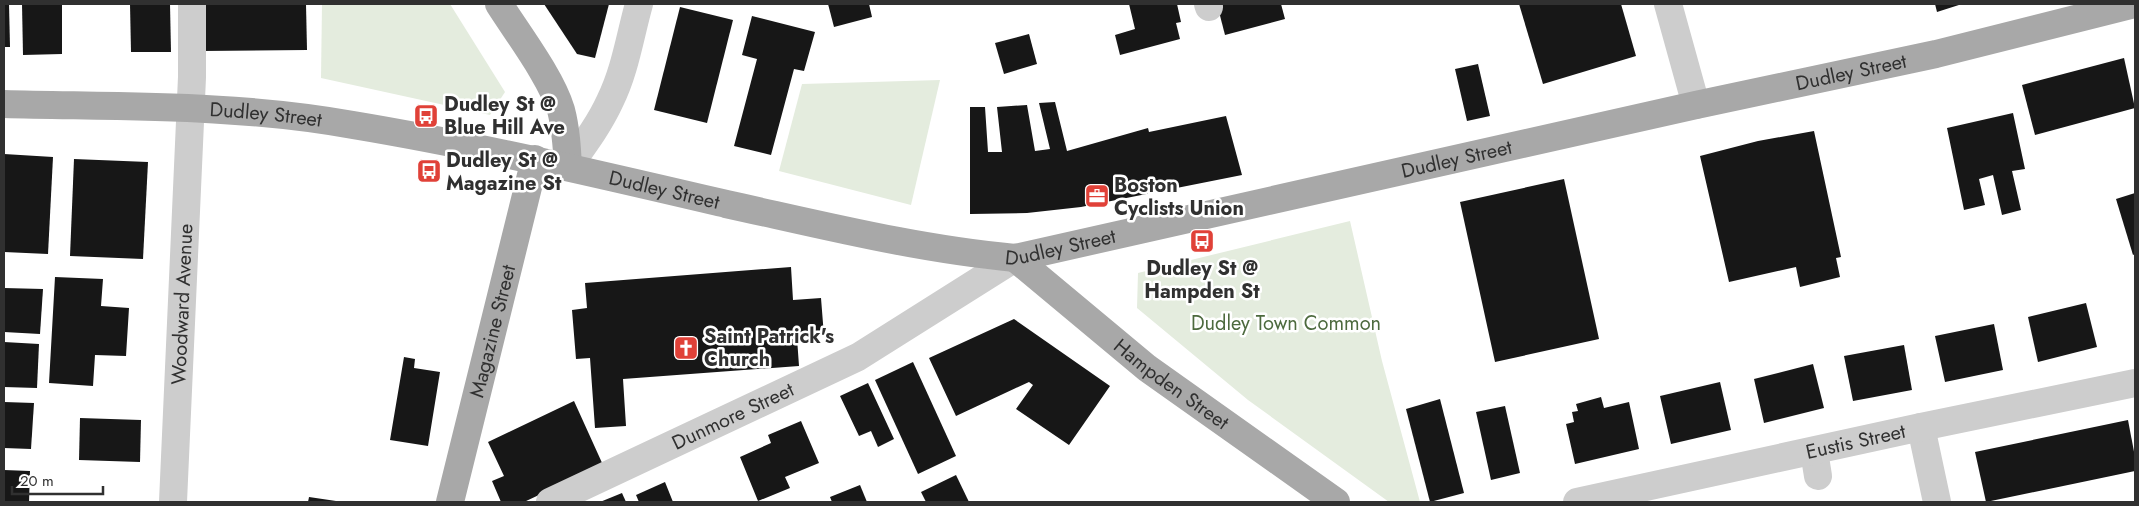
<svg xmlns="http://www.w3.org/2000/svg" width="2139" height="506" font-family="Jost,sans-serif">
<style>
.green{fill:#e4ecde}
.building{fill:#171717}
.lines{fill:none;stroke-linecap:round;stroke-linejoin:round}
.minor{stroke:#cdcdcd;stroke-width:28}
.major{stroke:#a8a8a8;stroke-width:28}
.labels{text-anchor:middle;stroke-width:5;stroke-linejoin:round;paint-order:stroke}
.street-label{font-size:20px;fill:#303030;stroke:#fff}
.poi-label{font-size:20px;font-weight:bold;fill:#303030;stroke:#fff;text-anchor:start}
.park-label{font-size:20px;fill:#4d6a3e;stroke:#fff}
</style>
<rect width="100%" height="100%" fill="#fff"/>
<g class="green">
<polygon points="322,4 450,4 505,92 490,115 321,78"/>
<polygon points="940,80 911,205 779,171 802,84"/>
<polygon points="1350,221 1382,361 1420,502 1389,502 1248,400 1137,308 1138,273"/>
</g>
<g class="building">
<polygon points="4,4 9,4 10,47 4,47"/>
<polygon points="22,4 62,4 62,54 23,55"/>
<polygon points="130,4 170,4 171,52 131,52"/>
<polygon points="200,4 306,4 307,50 201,51"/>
<polygon points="544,4 609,4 595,58 577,54"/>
<polygon points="828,4 869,4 872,17 834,27"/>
<polygon points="1129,4 1177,4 1181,22 1176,23 1180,39 1120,55 1115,35 1135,29"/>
<polygon points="1217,4 1281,4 1285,19 1225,35"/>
<polygon points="1519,4 1621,4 1636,56 1543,84"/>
<polygon points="1935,4 1962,4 1937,12"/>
<polygon points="680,7 733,20 707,123 654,110"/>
<polygon points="752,16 815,32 804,71 794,69 771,155 734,146 757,59 742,55"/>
<polygon points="1029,34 1037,64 1004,74 995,43"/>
<polygon points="2124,58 2135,108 2035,135 2022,85"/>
<polygon points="1478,64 1490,116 1467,121 1455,69"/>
<polygon points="1055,102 1067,151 1148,128 1149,132 1226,116 1242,175 1081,207 1027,213 970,214 970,107 985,107 988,152 1002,152 997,107 1027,105 1035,151 1050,149 1039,103"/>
<polygon points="2013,113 2025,169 2012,171 2021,210 2002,215 1993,175 1979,179 1985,205 1964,210 1947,128"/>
<polygon points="1814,131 1841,257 1836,258 1840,277 1800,287 1796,267 1729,282 1700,156 1758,141"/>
<polygon points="4,154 53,157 48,254 4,252"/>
<polygon points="74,159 148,162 143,259 70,256"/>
<polygon points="1564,179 1599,339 1495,362 1460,202"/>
<polygon points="2135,193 2135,254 2133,255 2116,199"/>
<polygon points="791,267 793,300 821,298 824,336 797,338 799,366 623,379 626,426 595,428 590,358 576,359 572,310 587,308 585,283"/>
<polygon points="55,277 103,279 101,306 129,308 126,356 95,355 93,386 49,383"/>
<polygon points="4,288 43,289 40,334 4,332"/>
<polygon points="2086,303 2097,347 2038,362 2028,317"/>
<polygon points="1014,319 1110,386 1069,445 1016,409 1033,385 1029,382 956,416 929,358"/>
<polygon points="1994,324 2003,370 1945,382 1935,336"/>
<polygon points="4,342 39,344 37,388 4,387"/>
<polygon points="1904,345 1912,390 1853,401 1844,356"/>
<polygon points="404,357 415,359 414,368 440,372 428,446 390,440"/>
<polygon points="913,362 956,456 918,474 875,380"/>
<polygon points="1813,364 1824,408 1764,423 1754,379"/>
<polygon points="1720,382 1731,430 1671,444 1660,396"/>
<polygon points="868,383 894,439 878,447 871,431 859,436 840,396"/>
<polygon points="1601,397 1604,408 1629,402 1639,449 1575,464 1566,424 1574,422 1572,412 1578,411 1576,404"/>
<polygon points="1440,399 1464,493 1430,502 1406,409"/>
<polygon points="574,401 603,465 524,502 501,502 492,481 504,476 488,442"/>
<polygon points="4,402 34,403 31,449 4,448"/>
<polygon points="1505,406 1520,473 1491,480 1476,412"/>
<polygon points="80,418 141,420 140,462 79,460"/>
<polygon points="2128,420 2135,457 2135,471 1986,502 1975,452"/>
<polygon points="801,421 819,463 785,477 790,488 758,501 740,457 771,443 768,435"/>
<polygon points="4,470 30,471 29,502 4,501"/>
<polygon points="956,475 969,502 926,502 921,492"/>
<polygon points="665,482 673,502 639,502 636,495"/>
<polygon points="860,485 867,502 832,502 830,497"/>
<polygon points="622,493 626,502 600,502"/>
<polygon points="309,497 336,501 336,502 308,502"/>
</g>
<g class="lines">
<g class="minor">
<polyline points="1208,4 1209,7"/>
<polyline points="1668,4 1696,105"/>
<path d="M568 167C583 146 599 125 610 101 625 71 630 36 639 4"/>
<polyline points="1921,427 1937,502"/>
<polyline points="1814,451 1818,476"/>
<path id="s1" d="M173 502 192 77V4"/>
<path id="s2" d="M550 502 858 357 1015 258"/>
<path id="s3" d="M1577 502 1921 427 2135 383"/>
</g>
<g class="major">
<path d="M499 4C518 34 551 77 561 110 566 129 567 148 568 167"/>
<path id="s4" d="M4 104C120 107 238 104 353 125 479 146 602 175 726 204 822 225 917 249 1015 258L1696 105 1936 54 2135 4"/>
<path id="s5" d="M1015 258 1147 368 1336 502"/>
<path id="s6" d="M450 502 535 159"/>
</g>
</g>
<defs>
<symbol id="bus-square" viewBox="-11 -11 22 22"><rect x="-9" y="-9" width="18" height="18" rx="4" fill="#e04138" stroke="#fff"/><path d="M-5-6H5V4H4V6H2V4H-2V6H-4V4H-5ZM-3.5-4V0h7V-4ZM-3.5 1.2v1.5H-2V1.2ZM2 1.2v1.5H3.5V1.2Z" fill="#fff"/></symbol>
<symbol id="office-square" viewBox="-11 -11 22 22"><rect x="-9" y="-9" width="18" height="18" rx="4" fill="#e04138" stroke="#fff"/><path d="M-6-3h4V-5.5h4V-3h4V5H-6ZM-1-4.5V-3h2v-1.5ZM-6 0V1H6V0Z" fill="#fff"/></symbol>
<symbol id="church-square" viewBox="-11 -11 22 22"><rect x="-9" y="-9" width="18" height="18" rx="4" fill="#e04138" stroke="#fff"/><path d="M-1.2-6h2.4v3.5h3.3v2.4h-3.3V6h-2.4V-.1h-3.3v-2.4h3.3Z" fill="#fff"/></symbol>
</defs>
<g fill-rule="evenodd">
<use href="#bus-square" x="412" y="102" width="28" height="28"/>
<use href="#bus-square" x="415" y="157" width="28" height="28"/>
<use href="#office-square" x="1083" y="182" width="28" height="28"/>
<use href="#bus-square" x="1188" y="227" width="28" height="28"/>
<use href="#church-square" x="672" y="334" width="28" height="28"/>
</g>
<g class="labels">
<g class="street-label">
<text dy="7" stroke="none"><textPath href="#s4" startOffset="1882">Dudley Street</textPath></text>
<text dy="7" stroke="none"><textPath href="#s4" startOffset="262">Dudley Street</textPath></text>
<text dy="7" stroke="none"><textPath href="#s4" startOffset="1478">Dudley Street</textPath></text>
<text dy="7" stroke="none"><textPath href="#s4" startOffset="668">Dudley Street</textPath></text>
<text dy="7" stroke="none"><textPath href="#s4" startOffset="1072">Dudley Street</textPath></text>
<text dy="7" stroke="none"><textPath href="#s1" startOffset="198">Woodward Avenue</textPath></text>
<text dy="7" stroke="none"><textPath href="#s6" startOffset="176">Magazine Street</textPath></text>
<text dy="7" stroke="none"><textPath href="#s5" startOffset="201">Hampden Street</textPath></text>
<text dy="7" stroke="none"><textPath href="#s2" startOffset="202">Dunmore Street</textPath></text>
<text dy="7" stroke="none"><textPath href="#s3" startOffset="285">Eustis Street</textPath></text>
</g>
<g class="poi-label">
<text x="444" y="111">Dudley St @<tspan x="444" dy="23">Blue Hill Ave</tspan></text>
<text x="446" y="167">Dudley St @<tspan x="446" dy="23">Magazine St</tspan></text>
<text x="1114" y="192">Boston<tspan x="1114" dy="23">Cyclists Union</tspan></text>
<text x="1202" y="275" text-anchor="middle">Dudley St @<tspan x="1202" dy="23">Hampden St</tspan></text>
<text x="704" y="343">Saint Patrick's<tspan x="704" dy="23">Church</tspan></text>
</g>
<g class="park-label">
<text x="1286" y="330">Dudley Town Common</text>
</g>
</g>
<rect width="2139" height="506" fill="none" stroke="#303030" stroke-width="10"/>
<path d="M12 486v8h91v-8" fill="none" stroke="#303030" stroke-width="2.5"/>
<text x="20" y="486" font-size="15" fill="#303030" stroke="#ffffff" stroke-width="4" paint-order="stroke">20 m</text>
</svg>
